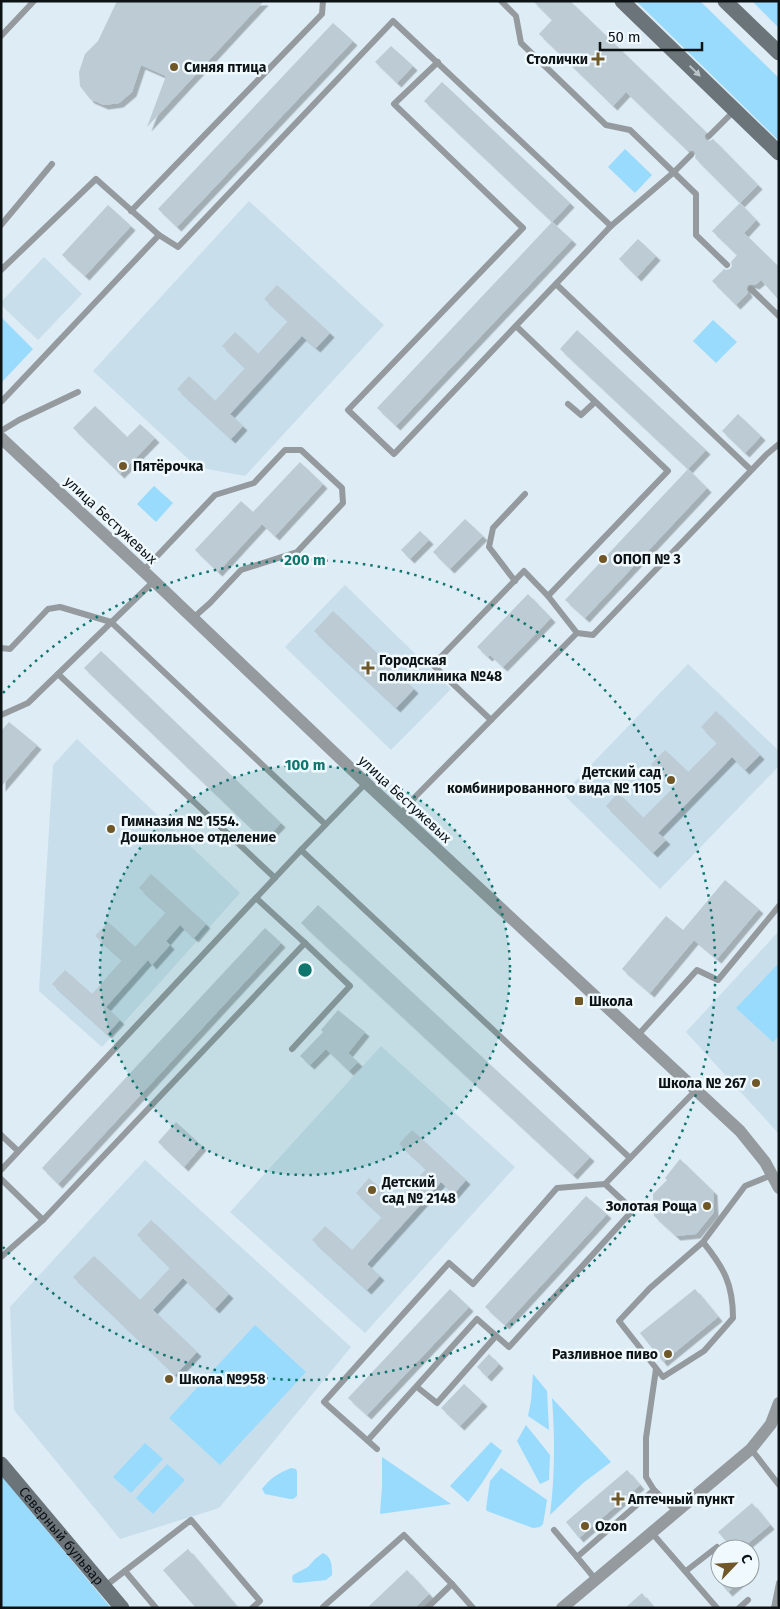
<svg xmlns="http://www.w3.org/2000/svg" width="780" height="1609" font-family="'Fira Sans',sans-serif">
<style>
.built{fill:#c8deeb}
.green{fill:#98dbfd}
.building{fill:#bccbd4;filter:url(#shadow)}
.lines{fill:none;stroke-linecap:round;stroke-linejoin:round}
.lane{stroke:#949a9e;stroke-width:6}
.street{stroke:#949a9e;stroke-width:12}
.secondary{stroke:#6b7479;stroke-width:15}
.oneway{fill:#bac4c9}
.ring{fill:none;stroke:#0f766e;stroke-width:2.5;stroke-dasharray:2.5 5}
.poi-dot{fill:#6f5728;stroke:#eff9fe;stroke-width:2}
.labels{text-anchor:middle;stroke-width:5;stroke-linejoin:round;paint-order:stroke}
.poi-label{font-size:14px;font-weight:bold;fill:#0d1215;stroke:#eff9fe;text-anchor:start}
.street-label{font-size:14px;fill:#0d1215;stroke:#eff9fe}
.centre{fill:#0f766e;stroke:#eff9fe;stroke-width:2.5}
.ring-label{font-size:15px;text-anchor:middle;font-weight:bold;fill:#0f766e;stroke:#eff9fe;stroke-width:5;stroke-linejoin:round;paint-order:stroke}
</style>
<defs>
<filter id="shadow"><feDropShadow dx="4.5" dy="4.5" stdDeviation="0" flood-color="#0004"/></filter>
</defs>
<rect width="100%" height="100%" fill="#ddecf5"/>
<g class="built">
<polygon points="249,201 384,325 245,476 197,467 93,371"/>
<polygon points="44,257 82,294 38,340 1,305 1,302"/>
<polygon points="345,585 451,689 391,750 285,647"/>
<polygon points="688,664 779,751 779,766 660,889 563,794"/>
<polygon points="77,739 240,893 102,1047 39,991 53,765"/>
<polygon points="779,931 779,1134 686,1032"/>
<polygon points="381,1046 515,1167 365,1333 230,1212"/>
<polygon points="145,1160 351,1347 219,1508 120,1539 14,1410 10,1307"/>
</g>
<g class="green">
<polygon points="636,1 700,1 779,78 779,141"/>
<polygon points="752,1 779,1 779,28"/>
<polygon points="625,149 652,175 635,193 608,167"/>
<polygon points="1,317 33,349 1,383"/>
<polygon points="713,320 737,342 716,363 693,341"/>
<polygon points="154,486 173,503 156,522 137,504"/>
<polygon points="779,963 779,1036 773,1042 736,1008"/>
<polygon points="255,1325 306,1372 220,1465 169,1418"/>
<polygon points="533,1374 547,1391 549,1430 528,1416 531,1401"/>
<path d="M552 1398 611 1462 583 1483 550 1515C555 1476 555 1438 552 1398Z"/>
<polygon points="526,1425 550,1455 549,1480 540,1484 517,1441"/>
<polygon points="491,1442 502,1451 482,1483 468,1502 450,1486"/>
<polygon points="145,1443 163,1459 131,1493 113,1477"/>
<polygon points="382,1457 451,1504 380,1514 382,1487"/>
<polygon points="167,1464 185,1480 153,1514 136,1498"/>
<path d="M291 1468 296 1469 297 1472V1496L293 1499H290L265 1494 262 1489C270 1478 279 1473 291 1468Z"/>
<polygon points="501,1468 547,1500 543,1524 540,1527 533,1528 487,1511 486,1509 490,1481"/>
<polygon points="1,1475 111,1608 1,1608"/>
<path d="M323 1553C332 1557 332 1566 332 1575L326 1580 298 1583 293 1582 292 1578 293 1575 308 1567 315 1559Z"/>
</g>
<g class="building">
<polygon points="117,1 264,1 147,127 166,76 141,65 132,92 119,103 104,105 90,99 80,86 79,72 85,54 98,41"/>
<polygon points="533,1 570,1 706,132 704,137 706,140 710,141 713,139 758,185 740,203 695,158 696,154 694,151 690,150 688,151 626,92 613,106 539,34 552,20"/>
<polygon points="333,23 353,41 177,227 158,209"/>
<polygon points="391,46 413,66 397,83 375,62"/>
<polygon points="442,82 570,203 552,222 424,101"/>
<polygon points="740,203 756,220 744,233 779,267 779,300 761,280 755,285 752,284 748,285 746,288 748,293 736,305 712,281 724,269 726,270 730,269 732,266 731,262 737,255 712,231"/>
<polygon points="108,205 131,226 85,276 62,255"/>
<polygon points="552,222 572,240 396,426 377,408"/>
<polygon points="638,239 656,256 637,277 619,259"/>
<polygon points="277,285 330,333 316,348 302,336 230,414 243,426 231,439 177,389 189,376 215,401 245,368 222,346 235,332 258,354 288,321 264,299"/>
<polygon points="577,330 706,450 688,469 560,349"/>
<polygon points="95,406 127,437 140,424 155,438 120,474 73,428"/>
<polygon points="738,414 761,436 745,453 722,431"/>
<polygon points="300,462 323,484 275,536 262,524 218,572 195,550 241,501 253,512"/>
<polygon points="688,469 707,488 585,618 565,600"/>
<polygon points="465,519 483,536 450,569 433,552"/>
<polygon points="420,531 429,540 410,559 401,550"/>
<polygon points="528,594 551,618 503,667 490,655 488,657 477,647"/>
<polygon points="333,611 414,689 396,708 314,631"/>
<polygon points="101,651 281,823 264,841 84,668"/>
<polygon points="716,711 760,755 745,770 732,757 658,833 666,840 653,853 606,806 618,793 643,818 674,787 651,764 665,750 688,772 717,743 701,727"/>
<polygon points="9,722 37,745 1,787 1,731"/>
<polygon points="151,874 206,924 194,938 180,925 166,941 170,945 152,965 148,960 106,1007 120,1020 107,1034 52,984 65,970 92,994 122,960 95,936 108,922 135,947 166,912 139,888"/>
<polygon points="725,880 759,909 717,959 694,940 650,993 622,969 666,916 683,930"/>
<polygon points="318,905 590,1157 573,1175 301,923"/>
<polygon points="265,928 281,943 58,1184 42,1168"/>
<polygon points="338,1010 365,1032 348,1053 358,1062 349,1071 326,1049 310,1065 300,1056 323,1032 321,1030"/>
<polygon points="176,1122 202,1146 184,1167 158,1142"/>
<polygon points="412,1130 466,1180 454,1194 441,1182 367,1264 380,1276 367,1290 312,1240 325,1226 352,1250 382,1217 356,1193 369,1178 396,1202 426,1169 399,1144"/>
<polygon points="680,1159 713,1191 714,1212 696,1234 676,1236 654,1216 653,1194 667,1180 665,1178"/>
<polygon points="586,1196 607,1214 505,1325 485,1307"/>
<polygon points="151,1220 229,1294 215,1309 183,1278 153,1310 197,1352 175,1375 73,1277 94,1256 140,1300 170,1268 137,1235"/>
<polygon points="450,1289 469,1307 367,1415 348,1398"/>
<polygon points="695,1289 718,1317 663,1362 640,1333"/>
<polygon points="489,1354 499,1364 487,1377 477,1367"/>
<polygon points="464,1384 483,1402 460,1426 441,1408"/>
<polygon points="627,1470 640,1485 579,1538 566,1522"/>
<polygon points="752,1503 770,1525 741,1549 733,1549 718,1532"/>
<polygon points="188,1549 238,1608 196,1608 163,1570"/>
<polygon points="407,1570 429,1594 415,1608 367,1608"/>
<polygon points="717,1579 743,1579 728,1592"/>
<polygon points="642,1593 654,1608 625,1608"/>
</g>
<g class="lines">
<g class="lane">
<polyline points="501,1 516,16 521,43 606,125 630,130 696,194 696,235 727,265"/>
<polyline points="1,36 34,1"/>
<polyline points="438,62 394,104 523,228 348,410 394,454 611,226 674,172 691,155"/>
<polyline points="709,136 735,110"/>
<polyline points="131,211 322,14 323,1"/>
<polyline points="1,225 52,164"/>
<polyline points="1,270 96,179 159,235"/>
<polyline points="556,284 751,470"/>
<polyline points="751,289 779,316"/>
<polyline points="516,326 668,471 548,596 577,633"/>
<polyline points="1,402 159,235 178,247 393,21 611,226"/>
<polyline points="568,404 581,415 595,402"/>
<polyline points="1,431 19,420 78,392"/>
<polyline points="143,571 215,495 254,483 285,450 301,450 342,488 343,503 297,552 241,570 210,603 193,618"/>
<polyline points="515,581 489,547 493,528 525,494"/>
<polyline points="1,648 10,649 48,609 60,607 111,622 325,824"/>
<polyline points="58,674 275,878"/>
<polyline points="1,715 28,703 154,581"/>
<polyline points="491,720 433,665 524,571 548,596"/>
<polyline points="400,815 416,796 577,633 593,635 767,454 779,444"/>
<polyline points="301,850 630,1158"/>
<polyline points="638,1035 697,970 718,980 779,906"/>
<polyline points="292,1049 350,986 305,943"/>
<polyline points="1,1135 18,1151"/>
<polyline points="1,1170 301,850 366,783"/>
<polyline points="1,1179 43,1220 1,1257"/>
<polyline points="43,1220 305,943 256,898"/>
<path d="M703 1242C724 1268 733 1284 733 1318L704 1351 663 1377 619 1321 650 1288 703 1242 745 1186 772 1175"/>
<polyline points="656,1369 646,1438 646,1477 654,1490 677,1512"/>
<polyline points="417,1387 437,1403 496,1336"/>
<polyline points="368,1440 477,1319 509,1347 633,1210 605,1184"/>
<polyline points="377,1449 324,1402 449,1263 473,1284 557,1188 605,1184 696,1090"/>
<polyline points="751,1449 779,1485"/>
<polyline points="554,1530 577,1557"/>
<polyline points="652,1533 717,1608"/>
<polyline points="125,1571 156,1608"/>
<polyline points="686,1571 717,1547"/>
<polyline points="596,1580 577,1557 654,1490"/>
<polyline points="104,1587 191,1520 260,1601 252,1608"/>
<polyline points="324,1608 323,1607 404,1535 452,1584 473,1608"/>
<polyline points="427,1608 452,1584"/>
<polyline points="739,1608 748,1600"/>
<polyline points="774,1608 779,1583"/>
</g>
<g class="street">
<polyline points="1,438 154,581 366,783 740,1131 765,1162 779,1188"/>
<polyline points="562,1608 751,1449 771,1424 779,1403"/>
</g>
<g class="secondary">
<polyline points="622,1 779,153"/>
<polyline points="725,1 779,53"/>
<path id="s1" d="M1 1464 122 1608"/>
</g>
</g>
<defs><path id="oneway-solid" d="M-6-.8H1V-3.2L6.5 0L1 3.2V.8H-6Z" transform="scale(1.25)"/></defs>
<use class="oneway" href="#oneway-solid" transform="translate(695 71) rotate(44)"/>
<circle cx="305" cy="970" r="205" fill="#0f766e" fill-opacity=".12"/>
<g class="ring">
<circle cx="305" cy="970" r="205"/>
<path d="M3 693A410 410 0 1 1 3 1247"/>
</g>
<g class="poi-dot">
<path d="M595.5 51.5h5v5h5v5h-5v5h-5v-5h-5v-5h5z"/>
<circle cx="174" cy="67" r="5"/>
<circle cx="123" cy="466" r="5"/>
<circle cx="603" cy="559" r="5"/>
<path d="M365.5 660.5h5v5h5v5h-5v5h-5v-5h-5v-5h5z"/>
<circle cx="671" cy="780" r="5"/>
<circle cx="111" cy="829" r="5"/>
<rect x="574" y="996" width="10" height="10" rx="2.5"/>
<circle cx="756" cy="1083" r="5"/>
<circle cx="372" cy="1190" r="5"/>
<circle cx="707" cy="1206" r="5"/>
<circle cx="668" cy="1354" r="5"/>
<circle cx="169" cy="1379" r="5"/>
<path d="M615.5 1491.5h5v5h5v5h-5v5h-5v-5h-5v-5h5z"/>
<circle cx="585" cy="1526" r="5"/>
</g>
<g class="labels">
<g class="poi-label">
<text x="588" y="64" text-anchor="end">Столички</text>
<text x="184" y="72">Синяя птица</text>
<text x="133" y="471">Пятёрочка</text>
<text x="613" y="564">ОПОП № 3</text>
<text x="379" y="665">Городская<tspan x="379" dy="16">поликлиника №48</tspan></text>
<text x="661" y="777" text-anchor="end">Детский сад<tspan x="661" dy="16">комбинированного вида № 1105</tspan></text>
<text x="121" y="826">Гимназия № 1554.<tspan x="121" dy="16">Дошкольное отделение</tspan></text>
<text x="589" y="1006">Школа</text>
<text x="746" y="1088" text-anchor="end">Школа № 267</text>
<text x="382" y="1187">Детский<tspan x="382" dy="16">сад № 2148</tspan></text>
<text x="697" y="1211" text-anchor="end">Золотая Роща</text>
<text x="658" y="1359" text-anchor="end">Разливное пиво</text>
<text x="179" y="1384">Школа №958</text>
<text x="628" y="1504">Аптечный пункт</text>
<text x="595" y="1531">Ozon</text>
</g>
<g class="street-label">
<text transform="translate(111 520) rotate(43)" y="5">улица Бестужевых</text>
<text transform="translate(405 799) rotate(43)" y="5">улица Бестужевых</text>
<text dy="5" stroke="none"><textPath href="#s1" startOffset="94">Северный бульвар</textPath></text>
</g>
</g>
<circle cx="305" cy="970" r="8" class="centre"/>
<g class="ring-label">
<text x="305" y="565">200 m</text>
<text x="305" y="770">100 m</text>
</g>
<rect width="780" height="1609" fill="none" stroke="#0d1215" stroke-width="5"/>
<g transform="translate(735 1564) rotate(65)"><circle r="24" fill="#eff9fe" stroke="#959da1"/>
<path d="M0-4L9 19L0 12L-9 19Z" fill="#6f5728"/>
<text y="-8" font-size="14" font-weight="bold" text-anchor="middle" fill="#0d1215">С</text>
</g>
<path d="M600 42v8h102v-8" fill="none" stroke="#0d1215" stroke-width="2.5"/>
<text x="608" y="42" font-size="15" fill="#0d1215" stroke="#eff9fe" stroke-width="4" paint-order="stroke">50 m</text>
</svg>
